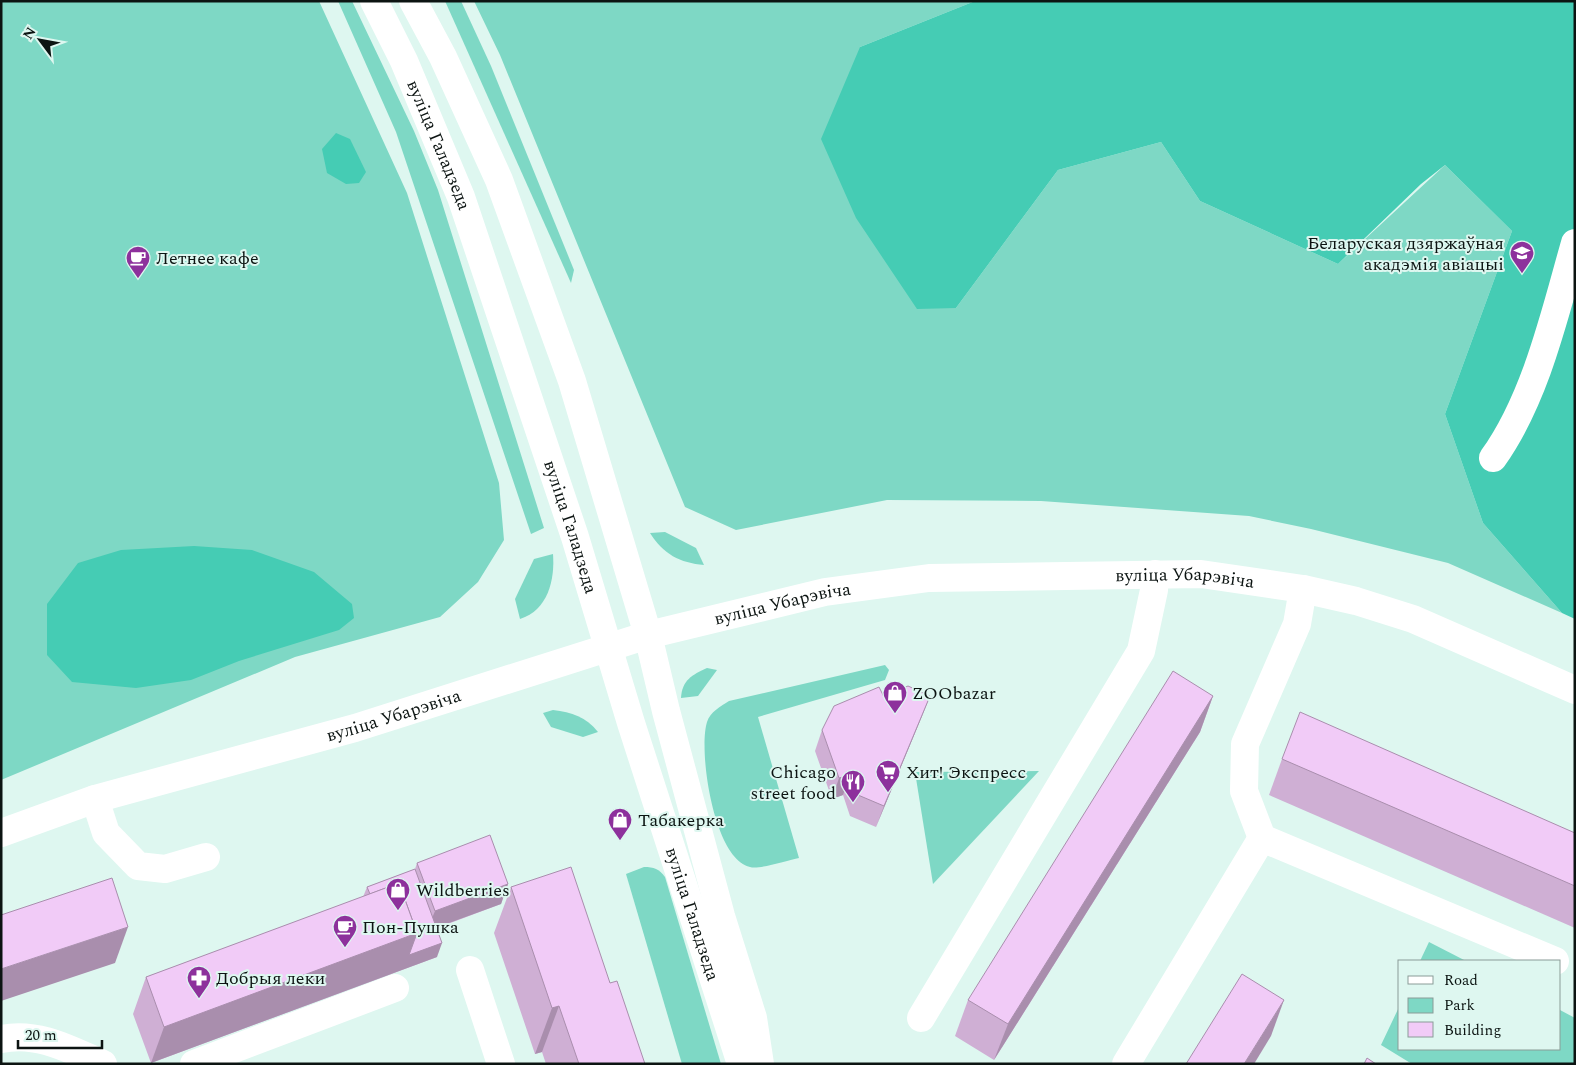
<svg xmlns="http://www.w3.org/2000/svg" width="1576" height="1065" font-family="Spectral,serif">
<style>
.green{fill:#7ed8c5}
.forest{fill:#45ccb4}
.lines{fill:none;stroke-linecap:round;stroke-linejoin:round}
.minor{stroke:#fff;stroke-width:28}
.major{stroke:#fff;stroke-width:28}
.wall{fill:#cfafd4}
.shaded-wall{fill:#a98ead}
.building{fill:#f1cbf7;stroke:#a98ead}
.labels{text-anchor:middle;stroke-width:4;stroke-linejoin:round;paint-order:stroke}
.street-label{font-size:18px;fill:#0c1412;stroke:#def7f0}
.poi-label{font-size:18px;fill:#0c1412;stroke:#def7f0;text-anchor:start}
</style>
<rect width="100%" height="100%" fill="#def7f0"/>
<g class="green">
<polygon points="1,1 319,1 407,193 499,483 504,540 478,582 440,617 295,657 1,780"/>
<polygon points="338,1 352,1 414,131 438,190 544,528 531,534 396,132"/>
<polygon points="445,1 461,1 491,66 574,270 571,283"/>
<polygon points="474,1 975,1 860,47 956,308 1058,170 1161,142 1200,201 1338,264 1445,165 1512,231 1445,414 1483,523 1562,613 1448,563 1311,529 1249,516 1041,501 887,500 736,530 685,507 500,55"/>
<path d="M665 532 696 548 704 565C680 563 663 554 650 533Z"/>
<path d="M553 554C555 580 548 610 520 619L515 599 534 559Z"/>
<path d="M885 665 889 670 885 680 758 717 799 858C788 860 759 870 750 867 714 859 698 752 707 722 710 712 721 706 729 701Z"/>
<path d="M707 668 717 670 698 696 681 698C682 680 692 675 707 668Z"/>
<path d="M553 710C572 712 586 717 598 732L583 737 551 727 543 713Z"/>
<polygon points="1039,771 933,884 915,772"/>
<path d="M644 867C654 867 659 869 665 877L721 1064H682L626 874Z"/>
<polygon points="1429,942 1466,961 1420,961"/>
<polygon points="1400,1005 1400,1049 1560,1049 1560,1010 1575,1018 1575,1064 1412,1064 1381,1045"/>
</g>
<g class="forest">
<polygon points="975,1 1575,1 1575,619 1562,613 1483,523 1445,414 1512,231 1445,165 1421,184 1338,264 1200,201 1161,142 1058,170 956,308 917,309 856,218 821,139 860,47"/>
<polygon points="336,133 350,139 366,172 359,183 346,184 327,173 322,149"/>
<polygon points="194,546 252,550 314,572 352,604 354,618 339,630 239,661 191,680 136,688 72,682 47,655 47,604 78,563 121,550"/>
</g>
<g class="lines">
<g class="minor">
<path d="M1493 458C1536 398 1555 313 1575 243"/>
<polyline points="1303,589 1297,624 1245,744 1244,791 1262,838 1555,961"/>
<polyline points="95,799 106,833 138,866 165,869 206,857"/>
<polyline points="470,970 501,1064"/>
<polyline points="921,1018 1141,651 1154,590 1155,574"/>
<path d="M1 1039C38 1031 71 1050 103 1064"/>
<polyline points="194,1064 395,988"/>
<polyline points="1126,1064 1262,838"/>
</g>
<g class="major">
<path id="s1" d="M374 1 404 61 461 197 575 537 631 723 741 1064"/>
<polyline points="413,1 443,57 499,180 572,381 648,635 666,711 721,916 753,1018 760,1064"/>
<path id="s2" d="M1 833 95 799 355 728 648 635 825 592 929 578 1201 574 1303 589 1356 601 1413 619 1575 690"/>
</g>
</g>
<g class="wall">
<polygon points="930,696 922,716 876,827 850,816 843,795 832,799 815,751 822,730 884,697"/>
<polygon points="1213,696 1200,732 994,1060 955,1036 968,1000"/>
<polygon points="1282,759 1575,833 1575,928 1269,795"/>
<polygon points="417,863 508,884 501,904 437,928 437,957 151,1063 133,1014 146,977 363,897 367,887 415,869"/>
<polygon points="511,887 610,983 645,1064 546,1064 542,1052 535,1054 494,933"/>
</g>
<g class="shaded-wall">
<polygon points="930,696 922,716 876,827 884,806"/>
<polygon points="1213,696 1200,732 994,1060 1008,1024"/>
<polygon points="850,775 843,795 832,799 839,778"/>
<polygon points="508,884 501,904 427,931 435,911"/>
<polygon points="128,927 115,963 1,1001 1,969"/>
<polygon points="417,933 442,943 437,957 151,1063 164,1027"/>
<polygon points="1284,1000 1271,1036 1254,1064 1244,1064"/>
<polygon points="559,1006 542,1052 535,1054 552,1008"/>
</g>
<g class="building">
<polygon points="1173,671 1213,696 1008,1024 968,1000"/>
<polygon points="908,686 930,696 884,806 858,795 850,775 839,778 822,730 834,706 879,687 884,697"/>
<polygon points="1300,712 1575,833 1575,886 1282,759"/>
<polygon points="490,835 508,884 435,911 417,863"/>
<polygon points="571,867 610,983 617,981 645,1064 579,1064 559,1006 552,1008 511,887"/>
<polygon points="415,869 442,943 409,955 417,933 399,883 370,894 367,887"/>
<polygon points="112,878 128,927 1,969 1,915"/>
<polygon points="399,883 417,933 164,1027 146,977"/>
<polygon points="1242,974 1284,1000 1244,1064 1186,1064"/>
<polygon points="1367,1058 1376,1064 1364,1064"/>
</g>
<defs>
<symbol id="university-pin" viewBox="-11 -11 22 30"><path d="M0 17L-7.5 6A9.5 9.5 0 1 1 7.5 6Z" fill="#8d319c" stroke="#def7f0"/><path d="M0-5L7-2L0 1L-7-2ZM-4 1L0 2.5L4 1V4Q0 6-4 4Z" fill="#fff"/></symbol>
<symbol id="cafe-pin" viewBox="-11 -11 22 30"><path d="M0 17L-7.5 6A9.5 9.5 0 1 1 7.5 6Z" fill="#8d319c" stroke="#def7f0"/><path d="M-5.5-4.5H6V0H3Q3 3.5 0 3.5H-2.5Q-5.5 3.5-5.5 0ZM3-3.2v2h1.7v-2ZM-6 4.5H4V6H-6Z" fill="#fff"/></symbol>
<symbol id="shop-pin" viewBox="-11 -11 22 30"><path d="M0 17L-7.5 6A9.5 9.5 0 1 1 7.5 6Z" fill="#8d319c" stroke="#def7f0"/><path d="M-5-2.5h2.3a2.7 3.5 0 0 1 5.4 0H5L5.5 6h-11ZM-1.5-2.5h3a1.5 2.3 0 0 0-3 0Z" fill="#fff"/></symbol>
<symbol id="supermarket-pin" viewBox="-11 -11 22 30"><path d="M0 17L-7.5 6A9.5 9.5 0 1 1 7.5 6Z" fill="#8d319c" stroke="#def7f0"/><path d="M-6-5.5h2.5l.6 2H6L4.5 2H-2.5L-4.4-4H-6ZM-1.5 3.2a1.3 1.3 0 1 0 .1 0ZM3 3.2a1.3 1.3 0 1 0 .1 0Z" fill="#fff"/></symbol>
<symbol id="restaurant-pin" viewBox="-11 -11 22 30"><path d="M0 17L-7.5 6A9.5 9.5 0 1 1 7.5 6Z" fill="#8d319c" stroke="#def7f0"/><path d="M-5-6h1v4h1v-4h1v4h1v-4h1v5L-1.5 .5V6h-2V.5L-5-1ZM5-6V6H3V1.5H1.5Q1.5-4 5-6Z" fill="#fff"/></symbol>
<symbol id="pharmacy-pin" viewBox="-11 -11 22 30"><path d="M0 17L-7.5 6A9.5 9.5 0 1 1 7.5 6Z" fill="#8d319c" stroke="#def7f0"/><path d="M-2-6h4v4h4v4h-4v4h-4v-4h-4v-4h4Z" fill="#fff"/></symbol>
</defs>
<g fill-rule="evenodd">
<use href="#university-pin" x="1508" y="239" width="28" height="38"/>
<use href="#cafe-pin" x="124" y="244" width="28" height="38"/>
<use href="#shop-pin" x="881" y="679" width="28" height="38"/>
<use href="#supermarket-pin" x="874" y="758" width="28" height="38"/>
<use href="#restaurant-pin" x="839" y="768" width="28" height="38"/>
<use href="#shop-pin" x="606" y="806" width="28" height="38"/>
<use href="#shop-pin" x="384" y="876" width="28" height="38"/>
<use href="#cafe-pin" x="331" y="913" width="28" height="38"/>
<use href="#pharmacy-pin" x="185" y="964" width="28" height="38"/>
</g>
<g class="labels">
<g class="street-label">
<text dy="6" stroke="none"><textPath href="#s1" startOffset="158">вуліца Галадзеда</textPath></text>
<text dy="6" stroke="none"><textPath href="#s1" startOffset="562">вуліца Галадзеда</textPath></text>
<text dy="6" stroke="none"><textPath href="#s2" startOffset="1220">вуліца Убарэвіча</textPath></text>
<text dy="6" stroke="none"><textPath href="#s2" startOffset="815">вуліца Убарэвіча</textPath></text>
<text dy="6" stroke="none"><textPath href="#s2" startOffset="410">вуліца Убарэвіча</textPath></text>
<text dy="6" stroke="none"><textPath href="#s1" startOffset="968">вуліца Галадзеда</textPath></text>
</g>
<g class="poi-label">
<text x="1504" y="249" text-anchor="end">Беларуская дзяржаўная<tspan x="1504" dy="21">акадэмія авіацыі</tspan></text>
<text x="156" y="264">Летнее кафе</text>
<text x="912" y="699">ZOObazar</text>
<text x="836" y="778" text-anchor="end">Chicago<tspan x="836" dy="21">street food</tspan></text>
<text x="906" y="778">Хит! Экспресс</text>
<text x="638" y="826">Табакерка</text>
<text x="416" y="896">Wildberries</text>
<text x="362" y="933">Пон-Пушка</text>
<text x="216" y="984">Добрыя леки</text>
</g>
</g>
<rect width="1576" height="1065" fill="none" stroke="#0c1412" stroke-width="5"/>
<rect x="1398" y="960" width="162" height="90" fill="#def7f0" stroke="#8a9c97"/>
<rect x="1408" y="976" width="25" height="8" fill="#ffffff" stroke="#8a9c97"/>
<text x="1444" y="985" font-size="15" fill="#0c1412">Road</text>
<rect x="1408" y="998" width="25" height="15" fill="#7ed8c5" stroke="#8a9c97"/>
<text x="1444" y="1010" font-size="15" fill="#0c1412">Park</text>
<rect x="1408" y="1022" width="25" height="15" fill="#f1cbf7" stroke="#8a9c97"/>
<text x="1444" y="1035" font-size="15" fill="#0c1412">Building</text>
<g transform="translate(40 40) rotate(302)" stroke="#def7f0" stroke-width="4" paint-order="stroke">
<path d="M0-4L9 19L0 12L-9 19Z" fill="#0c1412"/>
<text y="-8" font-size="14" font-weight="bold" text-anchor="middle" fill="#0c1412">N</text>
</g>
<path d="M18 1040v8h84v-8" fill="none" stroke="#0c1412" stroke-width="2.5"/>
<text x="25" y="1040" font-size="15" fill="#0c1412" stroke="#def7f0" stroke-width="4" paint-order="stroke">20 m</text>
</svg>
